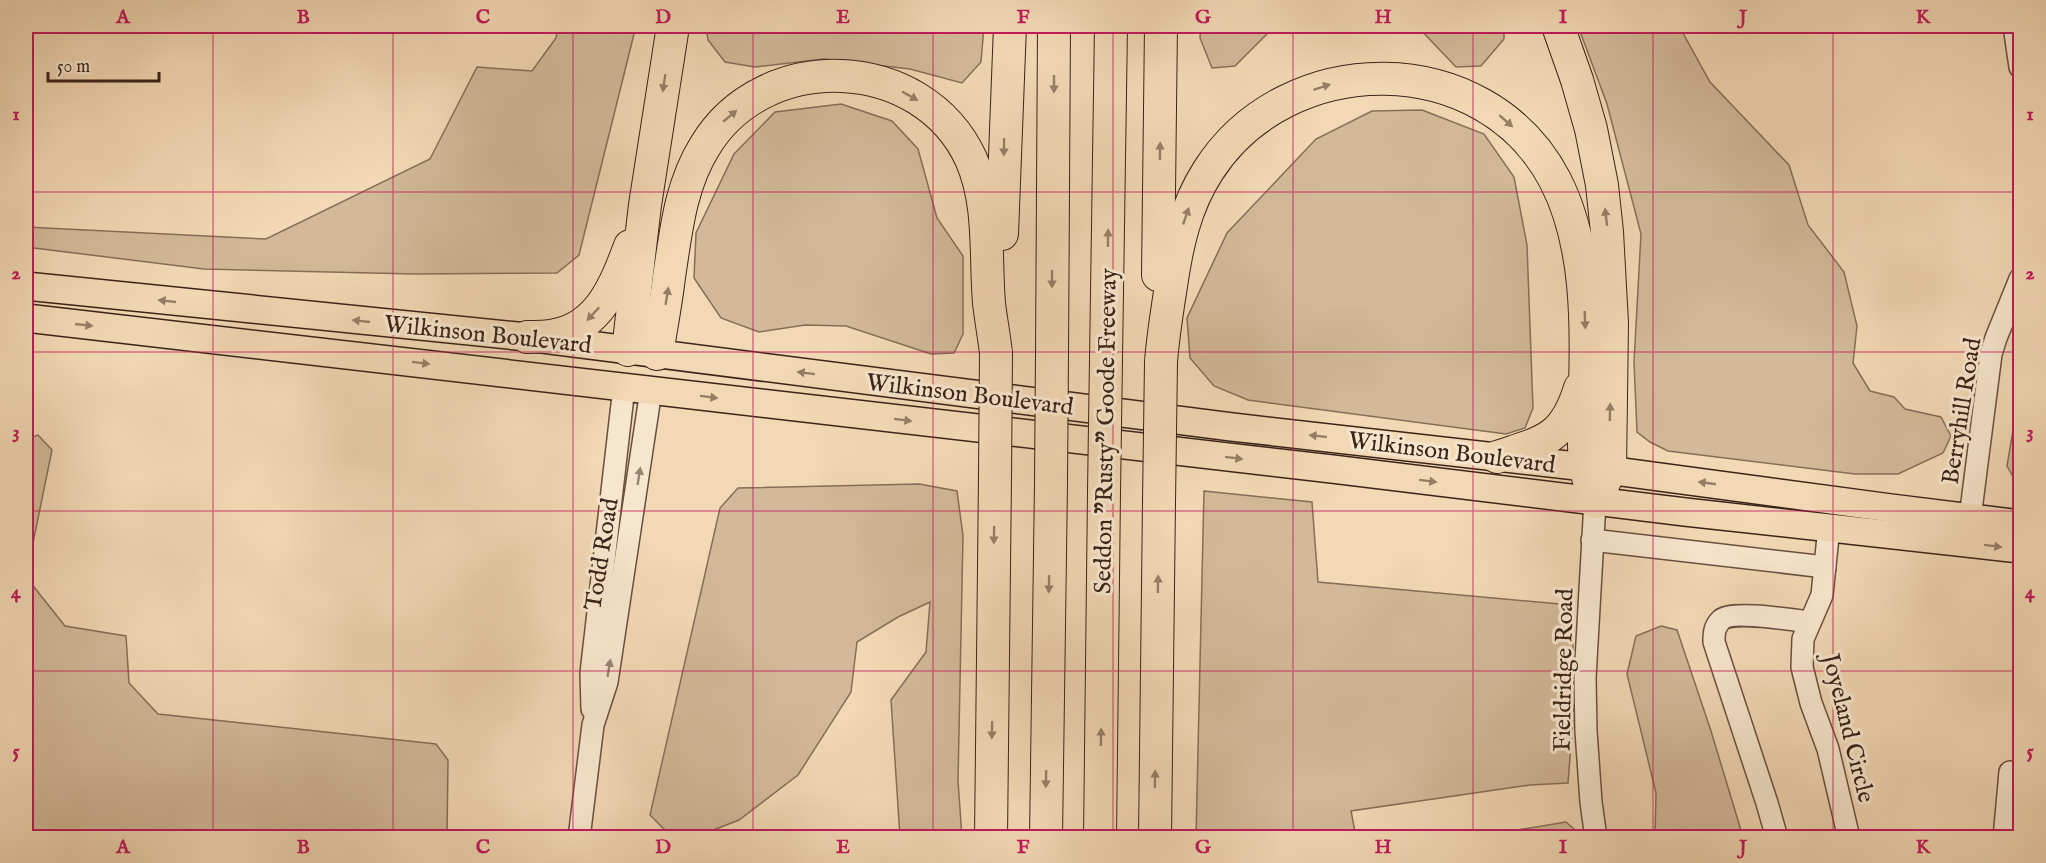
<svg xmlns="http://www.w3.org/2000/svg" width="2046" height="863" font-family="'IM FELL English',serif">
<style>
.green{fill:#d3b999;stroke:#866e58;stroke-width:1.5}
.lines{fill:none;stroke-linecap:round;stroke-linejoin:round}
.minor-casing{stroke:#68503f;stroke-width:24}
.major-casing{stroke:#3a2318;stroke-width:30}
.highway-casing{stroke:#3a2318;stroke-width:34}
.minor{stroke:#f7e6ce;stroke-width:21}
.major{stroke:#f2d8b4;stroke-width:27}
.highway{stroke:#f2d8b4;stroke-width:32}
.highway-bridge-casing{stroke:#3a2318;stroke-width:34;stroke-linecap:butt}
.highway-bridge{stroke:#f2d8b4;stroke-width:32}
.oneway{fill:#967e66}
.oneway2{fill:#988473}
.grid{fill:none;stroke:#c2185b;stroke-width:1.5;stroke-opacity:0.55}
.labels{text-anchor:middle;stroke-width:6;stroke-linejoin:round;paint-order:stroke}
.street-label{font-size:24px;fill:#3a2318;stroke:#f7e6ce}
.neatline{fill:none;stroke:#c2185b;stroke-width:2}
.grid-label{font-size:20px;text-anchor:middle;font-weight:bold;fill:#c2185b}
</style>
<rect width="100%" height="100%" fill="#f2d8b4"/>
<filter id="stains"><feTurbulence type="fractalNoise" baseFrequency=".00333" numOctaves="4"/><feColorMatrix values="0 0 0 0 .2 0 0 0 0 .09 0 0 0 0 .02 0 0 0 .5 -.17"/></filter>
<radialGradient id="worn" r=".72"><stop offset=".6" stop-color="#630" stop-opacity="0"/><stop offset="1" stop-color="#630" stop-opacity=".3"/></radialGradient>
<g class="green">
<polygon points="558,26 636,26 579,255 557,273 415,274 204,269 26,247 26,227 266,239 430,159 477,67 532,71 556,38"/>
<polygon points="706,26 984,26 981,62 962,83 910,69 824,59 755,67 725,62 708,40"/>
<polygon points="1201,26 1275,26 1235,66 1212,68 1200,38"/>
<polygon points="1417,26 1504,26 1504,39 1481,66 1456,67"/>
<polygon points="1578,26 1679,26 1710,82 1789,165 1808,225 1844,272 1857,326 1853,363 1870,391 1894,397 1905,409 1941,417 1951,436 1943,453 1898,474 1855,474 1668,451 1650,442 1637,432 1634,362 1641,234 1607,104"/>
<polygon points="841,104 892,121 918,149 937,218 963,256 963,334 954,353 931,354 846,326 805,325 759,332 721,318 694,278 696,233 734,154 775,112"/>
<polygon points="1422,110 1484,134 1514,177 1527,245 1533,408 1525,428 1506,434 1248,400 1214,386 1190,358 1187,318 1227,233 1316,139 1372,111"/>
<polygon points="2020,388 2020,481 2015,480 2007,466"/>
<polygon points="38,435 52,450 26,577 65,626 126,636 129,683 158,714 436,744 448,760 447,837 26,837 26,439"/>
<polygon points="919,484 957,491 963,536 958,781 962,837 900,837 891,700 926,652 930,602 898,617 857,642 851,692 798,775 739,820 695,837 683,837 666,831 650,815 720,508 738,488"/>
<polygon points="1204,491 1312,502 1318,582 1571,605 1575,693 1568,783 1530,785 1351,811 1356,837 1196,837"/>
<polygon points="1661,626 1677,630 1711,731 1743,837 1655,837 1656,793 1627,674 1636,636"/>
<polygon points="1566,822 1583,837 1480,837 1481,836"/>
</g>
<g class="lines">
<defs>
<g id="minor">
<polyline points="2014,26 2020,67"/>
<polyline points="1595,502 1585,678 1586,731 1591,802 1596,838"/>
<polyline points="1970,518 1991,354 1996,338 2020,279"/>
<polyline points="1829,527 1822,595 1803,639 1802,667 1811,703 1828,749 1849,838"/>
<polyline points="1592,540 1825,567"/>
<polyline points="592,709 591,673 624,387"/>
<polyline points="579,838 593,725 607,682 651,390"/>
<path d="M1777 838 1767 803 1714 642C1714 634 1714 627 1721 620 1731 610 1793 620 1810 622"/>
<polyline points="2004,838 2010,772"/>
</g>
<g id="major">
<polyline points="26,286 527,337 1232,427 1585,467 1891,508 2020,524"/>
<polyline points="26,318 1332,469 1685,512 2020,549"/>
</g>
<g id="highway">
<polyline points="1558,26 1577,80 1591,129 1602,185 1607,232 1612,323 1610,470 1595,502"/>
<polyline points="1002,234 1010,26"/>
<polyline points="1158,275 1161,26"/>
<path d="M527 337C536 337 546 337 555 335 600 327 616 283 630 246"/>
<polyline points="628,350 645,205 673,26"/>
<path d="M657 354C661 328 666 303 669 277 676 232 680 186 705 146 764 48 922 53 971 159 991 204 985 255 989 303 991 320 994 336 996 353"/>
<polyline points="1052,355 1054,26"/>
<polyline points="1106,359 1111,26"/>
<path d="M1161 362C1163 336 1167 311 1171 286 1177 245 1185 207 1208 171 1287 47 1485 46 1555 180 1596 259 1584 361 1584 447L1585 467 1595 502"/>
<path d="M1497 457C1544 441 1564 440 1580 388"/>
<polyline points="991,838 995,476"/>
<polyline points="1046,838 1051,483"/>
<polyline points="1100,838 1104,492"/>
<polyline points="1155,838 1159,502"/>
</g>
</defs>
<use href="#minor" class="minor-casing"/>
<use href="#major" class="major-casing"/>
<use href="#highway" class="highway-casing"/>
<use href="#minor" class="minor"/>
<use href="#major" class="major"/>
<use href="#highway" class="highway"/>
<defs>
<g id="highway-bridge">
<polyline points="995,476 996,353"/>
<polyline points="1051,483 1052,355"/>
<polyline points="1104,492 1106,359"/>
<polyline points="1159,502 1161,362"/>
</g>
</defs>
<use href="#highway-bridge" class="highway-bridge-casing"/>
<use href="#highway-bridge" class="highway-bridge"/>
</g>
<defs><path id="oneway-solid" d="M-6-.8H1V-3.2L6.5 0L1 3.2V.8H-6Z" transform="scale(1.5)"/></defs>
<g class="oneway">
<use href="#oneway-solid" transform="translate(664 83) rotate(99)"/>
<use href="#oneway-solid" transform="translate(1054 84) rotate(90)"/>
<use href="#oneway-solid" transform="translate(1322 87) rotate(-18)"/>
<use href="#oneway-solid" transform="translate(910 96) rotate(29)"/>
<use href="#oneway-solid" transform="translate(730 116) rotate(-40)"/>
<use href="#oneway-solid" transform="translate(1506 121) rotate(41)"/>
<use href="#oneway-solid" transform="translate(1004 147) rotate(91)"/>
<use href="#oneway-solid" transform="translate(1160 151) rotate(-89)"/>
<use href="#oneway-solid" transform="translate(1186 216) rotate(-71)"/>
<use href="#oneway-solid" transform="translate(1606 217) rotate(-97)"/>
<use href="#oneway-solid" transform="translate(1108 238) rotate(-89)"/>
<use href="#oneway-solid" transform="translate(1052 279) rotate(90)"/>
<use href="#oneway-solid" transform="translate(667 296) rotate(-81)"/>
<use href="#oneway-solid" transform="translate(167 301) rotate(-174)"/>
<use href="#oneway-solid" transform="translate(593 314) rotate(133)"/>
<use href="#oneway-solid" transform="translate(1585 320) rotate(88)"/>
<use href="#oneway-solid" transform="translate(361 321) rotate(-174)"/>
<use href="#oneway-solid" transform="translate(84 325) rotate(6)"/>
<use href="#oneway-solid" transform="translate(421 363) rotate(7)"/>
<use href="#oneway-solid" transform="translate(806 373) rotate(-173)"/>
<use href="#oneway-solid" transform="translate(709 397) rotate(7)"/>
<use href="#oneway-solid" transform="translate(1610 412) rotate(-89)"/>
<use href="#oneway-solid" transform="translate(903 420) rotate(7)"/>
<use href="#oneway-solid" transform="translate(1318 436) rotate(-174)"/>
<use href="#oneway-solid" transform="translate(1234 458) rotate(7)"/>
<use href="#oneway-solid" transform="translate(1428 481) rotate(7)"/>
<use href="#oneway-solid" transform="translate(1707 483) rotate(-172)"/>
<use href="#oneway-solid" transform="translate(994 535) rotate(91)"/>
<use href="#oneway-solid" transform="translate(1993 546) rotate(7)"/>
<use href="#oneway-solid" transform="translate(1049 584) rotate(91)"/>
<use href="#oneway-solid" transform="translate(1158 584) rotate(-89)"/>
<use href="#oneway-solid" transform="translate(992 730) rotate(91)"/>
<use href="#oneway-solid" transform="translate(1101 737) rotate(-89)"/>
<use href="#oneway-solid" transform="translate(1046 779) rotate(91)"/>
<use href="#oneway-solid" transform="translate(1155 779) rotate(-89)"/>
</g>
<g class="oneway2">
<use href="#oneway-solid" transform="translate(639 476) rotate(-81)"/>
<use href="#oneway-solid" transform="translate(609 668) rotate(-81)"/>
</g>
<path class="grid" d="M213 26V838M393 26V838M573 26V838M753 26V838M933 26V838M1113 26V838M1293 26V838M1473 26V838M1653 26V838M1833 26V838M26 192H2020M26 352H2020M26 511H2020M26 671H2020"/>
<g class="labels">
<g class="street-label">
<text transform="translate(488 334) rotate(6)" y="8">Wilkinson Boulevard</text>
<text transform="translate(970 394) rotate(7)" y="8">Wilkinson Boulevard</text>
<text transform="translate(1961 411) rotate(-81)" y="8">Berryhill Road</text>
<text transform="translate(1105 431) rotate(-89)" y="8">Seddon "Rusty" Goode Freeway</text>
<text transform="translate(1452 452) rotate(7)" y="8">Wilkinson Boulevard</text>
<text transform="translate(601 554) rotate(-81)" y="8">Todd Road</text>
<text transform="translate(1563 670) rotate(-89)" y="8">Fieldridge Road</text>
<text transform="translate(1849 728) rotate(76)" y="8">Joyeland Circle</text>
</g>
</g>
<rect width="2046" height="863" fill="none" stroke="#f2d8b4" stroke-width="66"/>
<path d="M48 72v9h111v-9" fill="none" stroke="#3a2318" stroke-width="3"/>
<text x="57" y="72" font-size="18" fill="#3a2318" stroke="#f7e6ce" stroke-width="4.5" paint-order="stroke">50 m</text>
<rect x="33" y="33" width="1980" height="797" class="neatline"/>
<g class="grid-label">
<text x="123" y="23">A</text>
<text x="303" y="23">B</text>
<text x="483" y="23">C</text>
<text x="663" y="23">D</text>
<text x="843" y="23">E</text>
<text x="1023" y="23">F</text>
<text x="1203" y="23">G</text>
<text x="1383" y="23">H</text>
<text x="1563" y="23">I</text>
<text x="1743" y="23">J</text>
<text x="1923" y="23">K</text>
<text x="16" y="120">1</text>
<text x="2030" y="120">1</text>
<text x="16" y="279">2</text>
<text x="2030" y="279">2</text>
<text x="16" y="438">3</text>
<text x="2030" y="438">3</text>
<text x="16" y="598">4</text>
<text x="2030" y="598">4</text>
<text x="16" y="757">5</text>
<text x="2030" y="757">5</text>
<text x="123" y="853">A</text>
<text x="303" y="853">B</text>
<text x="483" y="853">C</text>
<text x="663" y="853">D</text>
<text x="843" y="853">E</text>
<text x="1023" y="853">F</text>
<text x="1203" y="853">G</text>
<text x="1383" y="853">H</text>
<text x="1563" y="853">I</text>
<text x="1743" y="853">J</text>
<text x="1923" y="853">K</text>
</g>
<rect width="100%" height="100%" filter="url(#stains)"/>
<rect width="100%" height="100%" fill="url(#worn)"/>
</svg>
